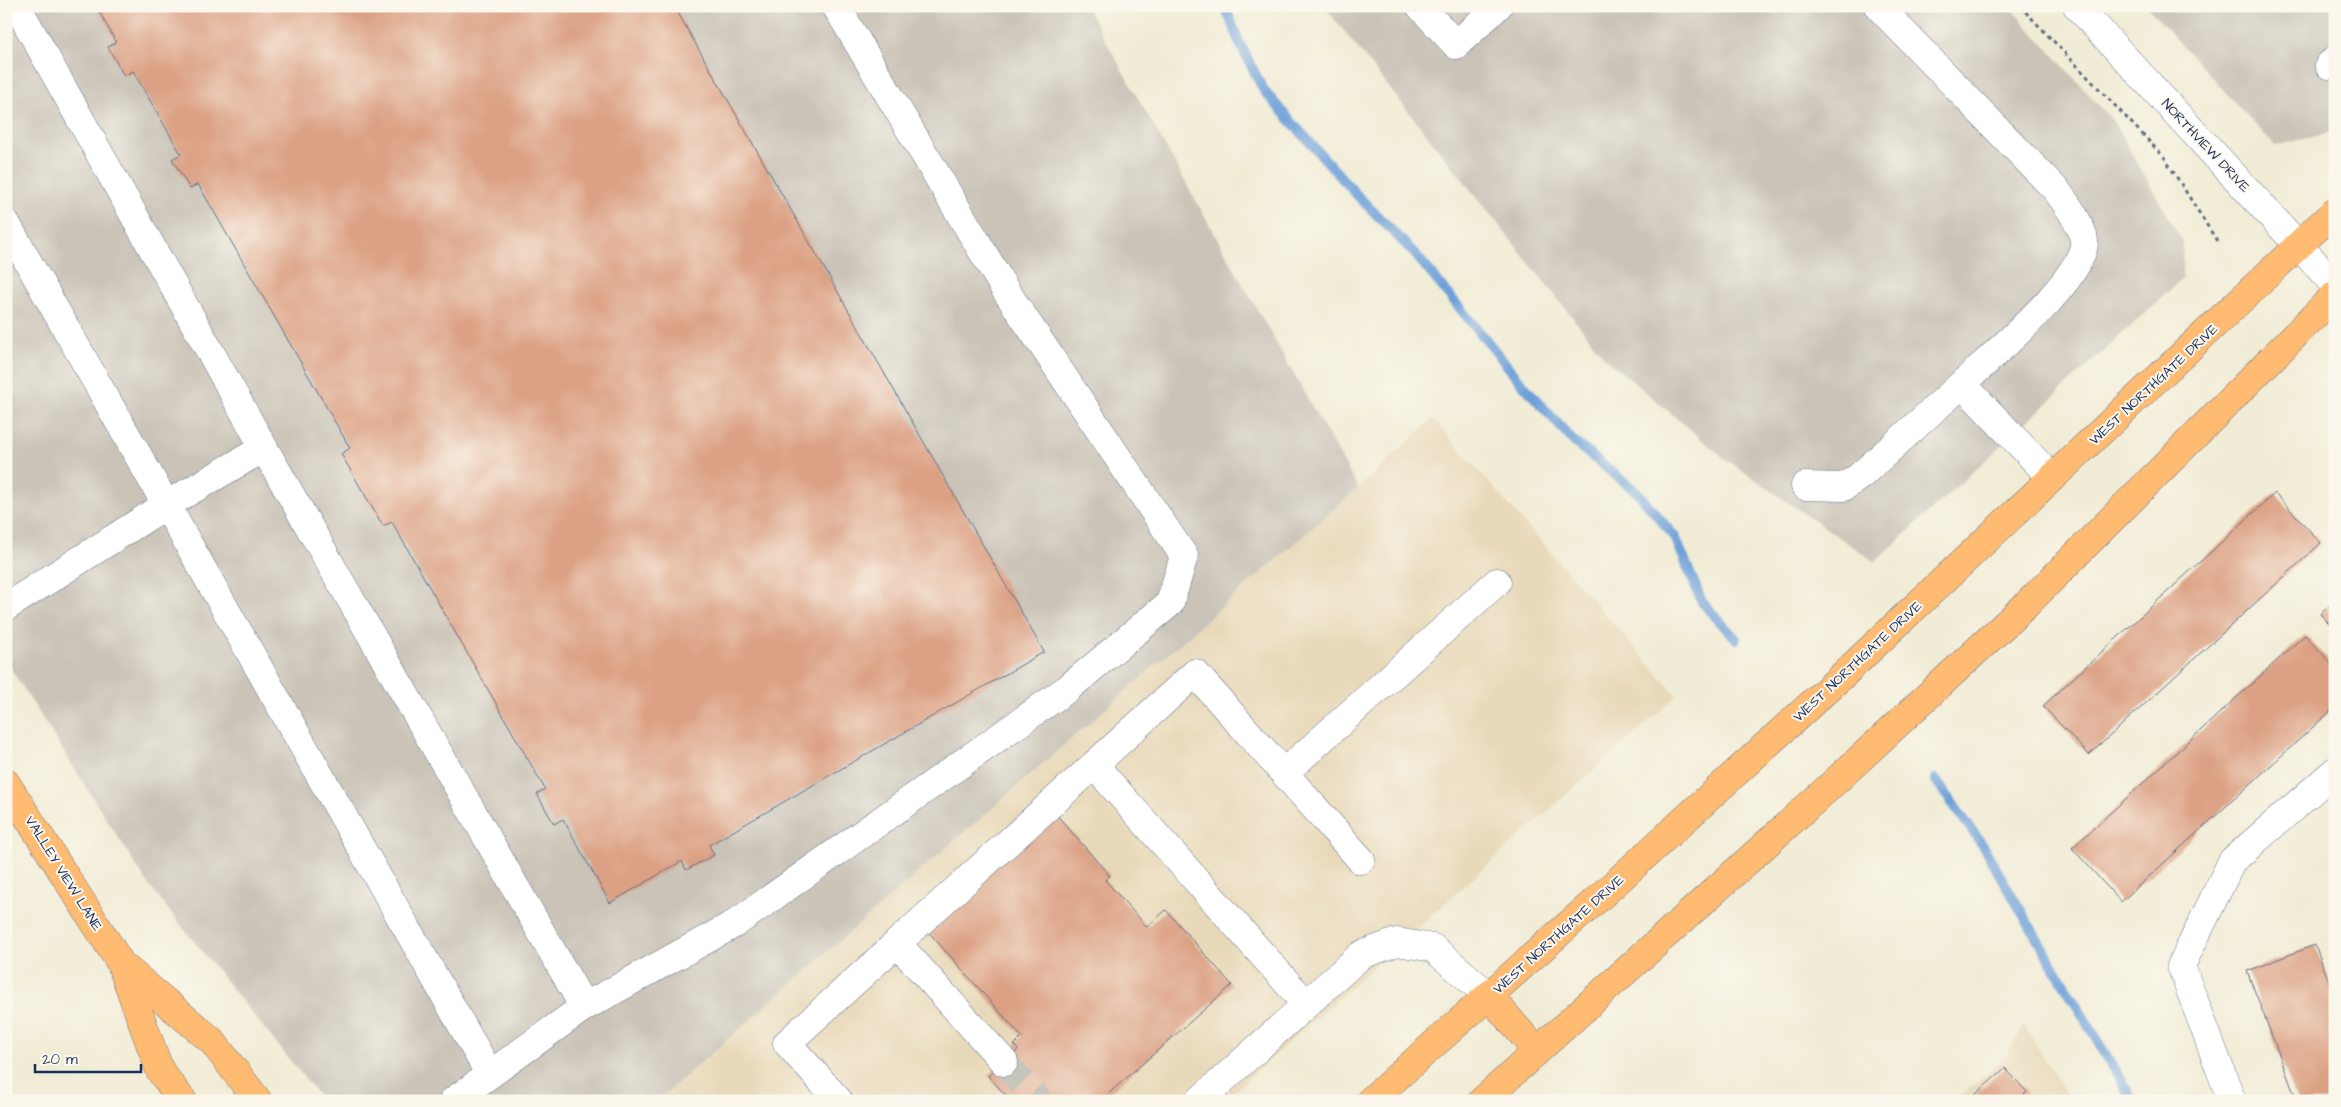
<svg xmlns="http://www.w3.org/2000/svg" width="2341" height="1107" font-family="'Architects Daughter',sans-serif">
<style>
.built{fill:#e8d9ba}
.industrial{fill:#c9c3b8}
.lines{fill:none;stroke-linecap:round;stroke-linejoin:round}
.stream{stroke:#6da0d9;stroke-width:10}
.building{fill:#dca184}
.minor-tunnel{stroke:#c6c6bd;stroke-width:28;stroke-dasharray:28 14;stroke-linecap:butt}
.minor-casing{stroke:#667188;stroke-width:29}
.major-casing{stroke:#667188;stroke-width:29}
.path{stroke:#667188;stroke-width:3;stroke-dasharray:4 4;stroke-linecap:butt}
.minor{stroke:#fff;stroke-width:28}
.major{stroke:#ffbb71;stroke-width:28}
.labels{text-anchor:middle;stroke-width:4;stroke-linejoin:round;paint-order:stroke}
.street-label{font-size:14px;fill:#1b2f5e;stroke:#fbf7ec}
</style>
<rect width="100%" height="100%" fill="#fbf7ec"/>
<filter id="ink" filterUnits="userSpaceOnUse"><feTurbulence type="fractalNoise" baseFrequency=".02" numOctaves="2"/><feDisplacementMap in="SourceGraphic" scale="10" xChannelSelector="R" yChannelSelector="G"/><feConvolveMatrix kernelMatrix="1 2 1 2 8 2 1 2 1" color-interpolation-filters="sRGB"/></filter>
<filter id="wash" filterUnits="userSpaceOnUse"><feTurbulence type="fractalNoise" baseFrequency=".0096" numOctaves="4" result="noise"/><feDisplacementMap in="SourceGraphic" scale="20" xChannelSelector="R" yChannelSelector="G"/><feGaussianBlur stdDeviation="1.12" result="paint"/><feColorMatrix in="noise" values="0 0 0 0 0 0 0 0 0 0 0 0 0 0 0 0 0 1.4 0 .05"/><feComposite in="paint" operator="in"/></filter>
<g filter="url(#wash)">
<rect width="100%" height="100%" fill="#f1ecd5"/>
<g class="built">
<polygon points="1433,419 1677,696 1223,1101 657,1101 1358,488"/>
<polygon points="2024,1025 2070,1101 1956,1101 2005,1057"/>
</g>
<g class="industrial">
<polygon points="6,6 1086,6 1358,488 657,1101 323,1101 150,887 6,661"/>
<polygon points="1324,6 2009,6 2113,121 2183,242 2182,279 1875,562 1724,458 1605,358"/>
<polygon points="2146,6 2335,6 2335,127 2329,133 2275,146"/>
</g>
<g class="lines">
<g class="stream">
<polyline points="1225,6 1240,44 1264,91 1356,194 1416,255 1519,380 1574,442 1637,492 1675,537 1702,602 1736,639"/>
<polyline points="1935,779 1981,843 2133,1101"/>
</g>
</g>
<g id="blocks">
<g class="building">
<polygon points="96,6 674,6 1044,652 709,845 714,855 686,870 682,861 610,903 563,819 554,824 537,794 545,789 392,522 383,526 341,454 350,448 198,184 190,189 172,159 181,154 133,71 124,76 108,47 116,42"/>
<polygon points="2275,493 2321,543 2089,755 2043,706"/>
<polygon points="2335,601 2335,629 2320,614"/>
<polygon points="2305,635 2335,668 2335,707 2121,902 2072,848"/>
<polygon points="1055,813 1110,876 1105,880 1147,927 1166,910 1232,985 1100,1101 1011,1101 988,1076 1018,1050 1014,1045 1022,1037 925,928"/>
<polygon points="2315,945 2335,997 2335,1098 2329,1101 2297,1101 2247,971"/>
<polygon points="2005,1068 2027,1092 2018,1101 1968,1101"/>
</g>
</g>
</g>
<g filter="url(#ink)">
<use href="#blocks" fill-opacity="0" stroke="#667188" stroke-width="1"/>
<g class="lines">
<polyline class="minor-tunnel" points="1004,1062 1039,1101"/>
<defs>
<g id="minor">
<polyline points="17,6 264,448 584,1007"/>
<polyline points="1420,6 1456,45 1498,6"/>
<path d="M1878 6 2057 191C2066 203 2083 226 2084 241 2086 278 1989 358 1962 384L2052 478"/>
<polyline points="2077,6 2335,285"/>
<polyline points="2329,65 2335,60"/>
<polyline points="6,223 489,1073"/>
<polyline points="1805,486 1844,487 1860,476 1962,384"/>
<polyline points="6,607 166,505 264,448"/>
<polyline points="1094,765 1195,673 1361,860"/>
<polyline points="1284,773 1497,582"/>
<polyline points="897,943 1094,765 1306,1004"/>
<polyline points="453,1101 584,1007 736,923 1067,689 1170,603 1184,556 1006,291 836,6"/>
<polyline points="839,1101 787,1043 897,943 1004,1062"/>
<polyline points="1199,1101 1361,955 1397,942 1433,948 1489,996"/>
<polyline points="2232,1101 2181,966 2232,861 2335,771"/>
</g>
<g id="major">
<polyline points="6,783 121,964 160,1071 183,1101"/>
<polyline points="122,965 212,1041 258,1101"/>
<polyline points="1489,996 1537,1051"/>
<polyline points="1370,1101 1612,886 1844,674 2335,211"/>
<polyline points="1482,1101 1827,789 2026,605 2335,295"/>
</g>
</defs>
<use href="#minor" class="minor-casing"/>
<use href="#major" class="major-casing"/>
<polyline class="path" points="2020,6 2164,157 2217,241"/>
<use href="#minor" class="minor"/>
<use href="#major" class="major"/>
</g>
</g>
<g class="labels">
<g class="street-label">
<text transform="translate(2206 145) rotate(47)" y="5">NORTHVIEW DRIVE</text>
<text transform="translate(2153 384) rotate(-43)" y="5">WEST NORTHGATE DRIVE</text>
<text transform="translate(1857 661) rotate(-43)" y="5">WEST NORTHGATE DRIVE</text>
<text transform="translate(64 873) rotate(58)" y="5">VALLEY VIEW LANE</text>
<text transform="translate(1558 934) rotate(-42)" y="5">WEST NORTHGATE DRIVE</text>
</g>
</g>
<rect width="2341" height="1107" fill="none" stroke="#fbf7ec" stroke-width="25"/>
<path d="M35 1064v8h106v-8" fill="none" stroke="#1b2f5e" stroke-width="2.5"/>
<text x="42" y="1064" font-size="15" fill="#1b2f5e" stroke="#fbf7ec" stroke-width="4" paint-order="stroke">20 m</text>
</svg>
